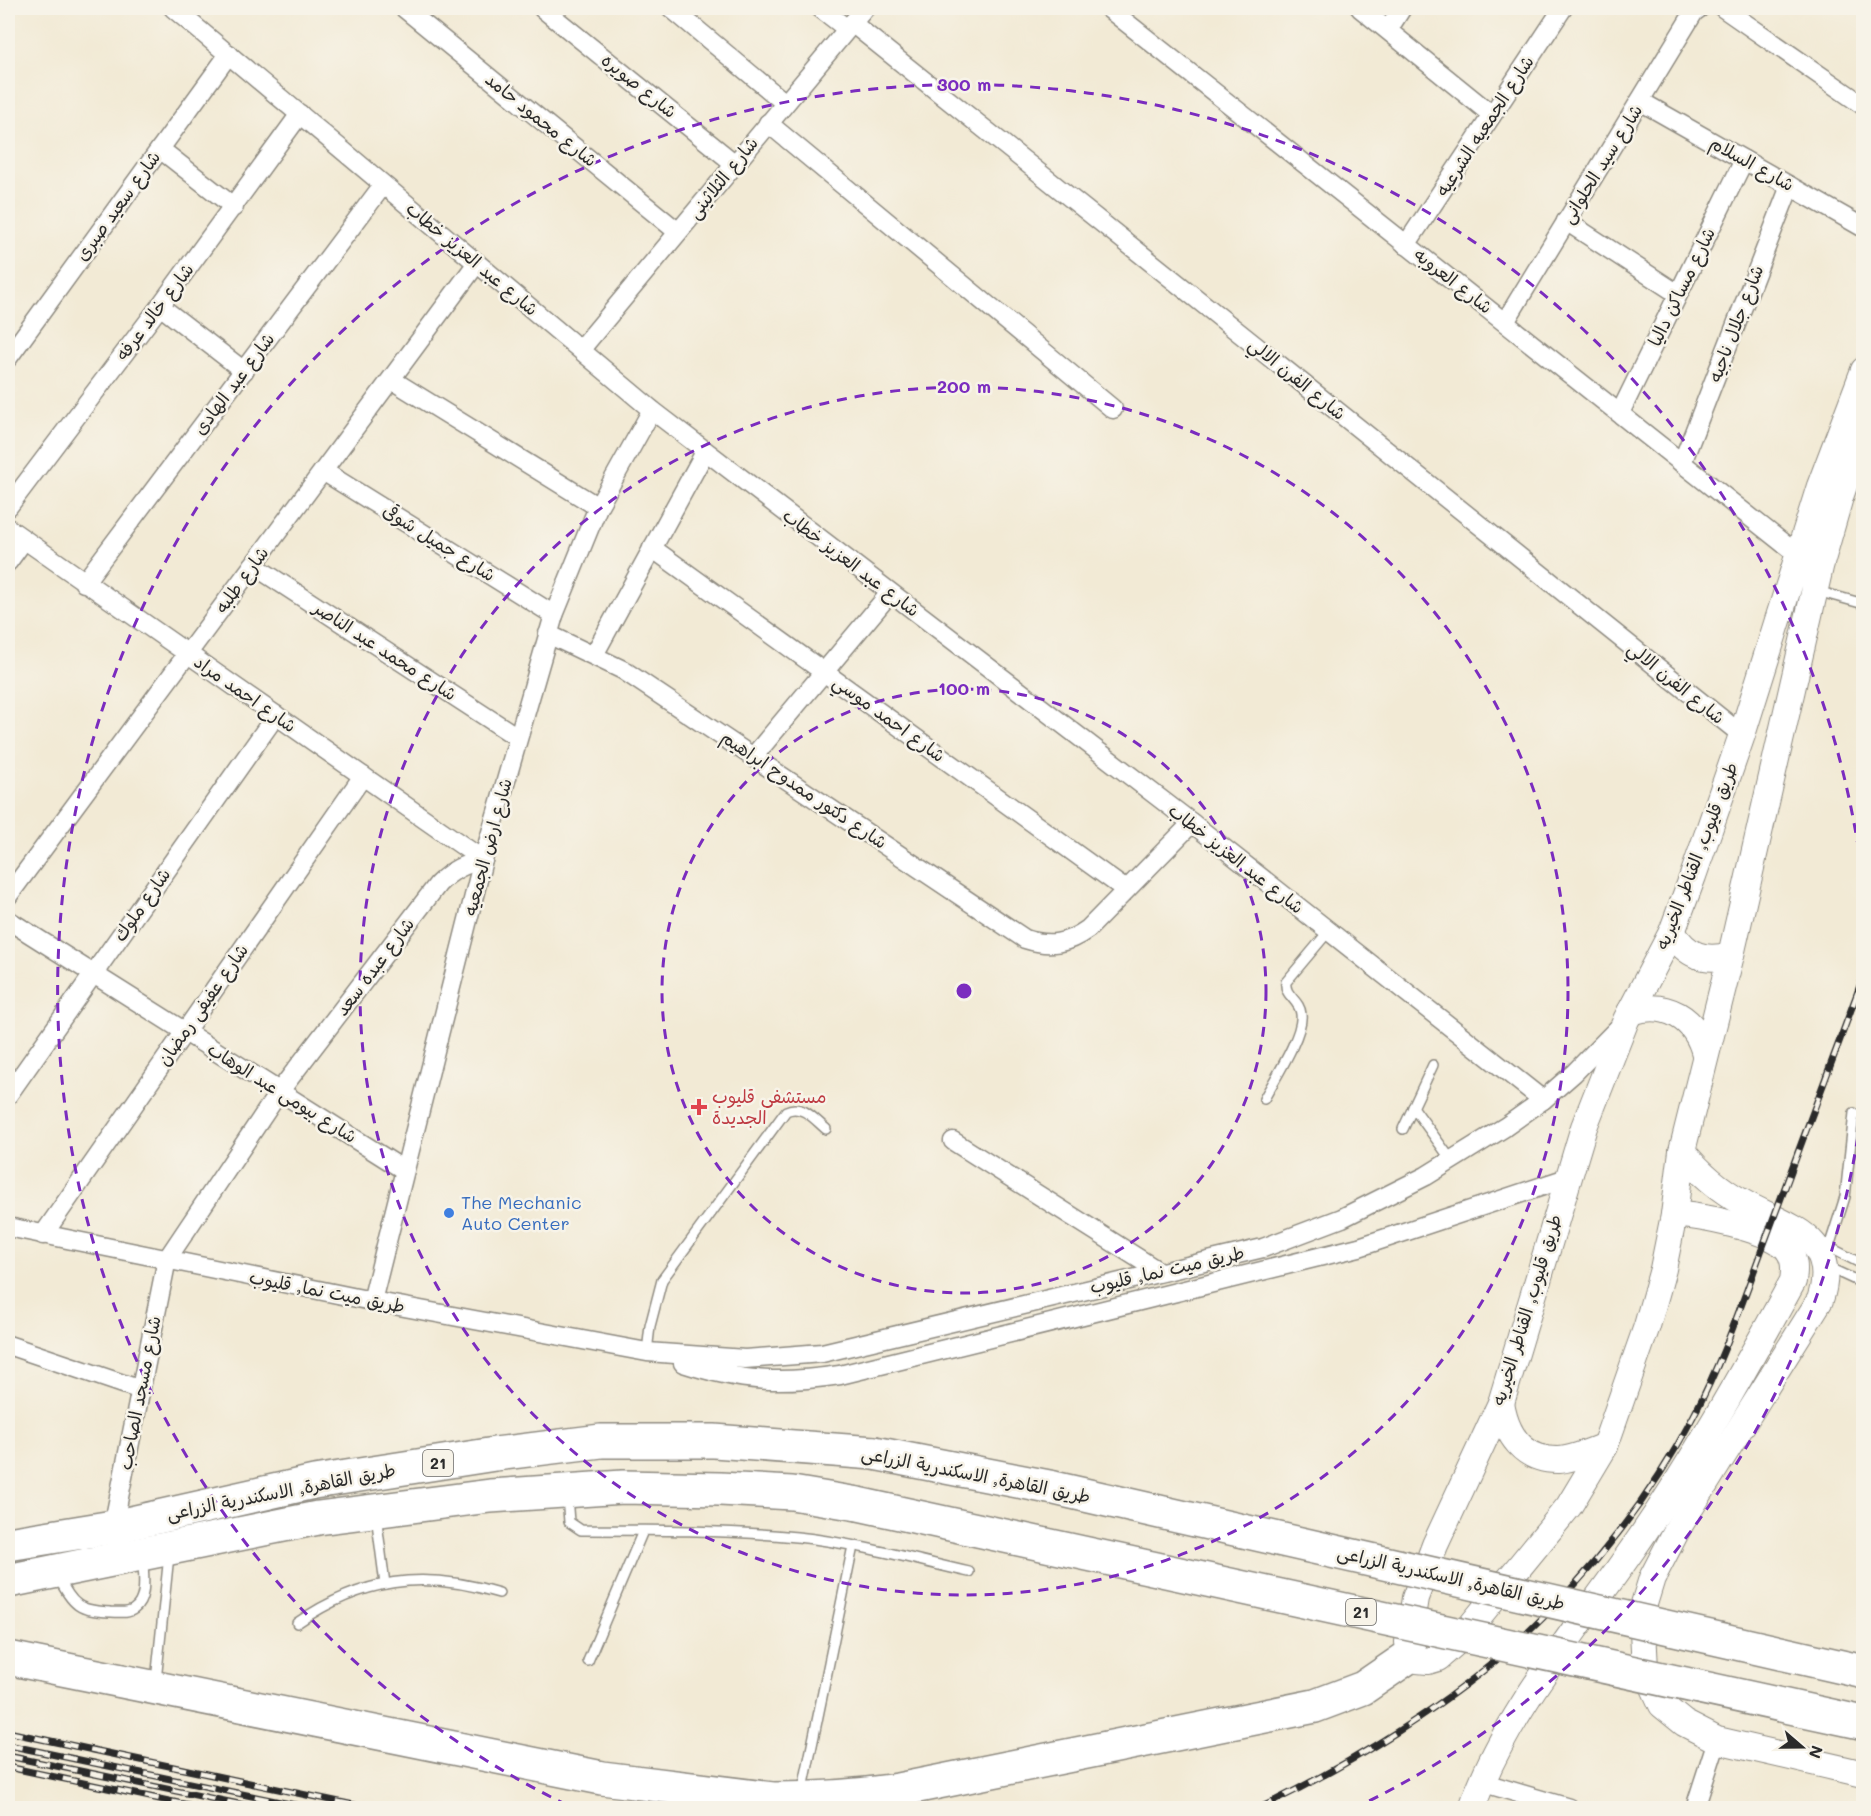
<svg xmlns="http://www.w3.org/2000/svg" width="1871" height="1816" font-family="Mali,'Playpen Sans Arabic',sans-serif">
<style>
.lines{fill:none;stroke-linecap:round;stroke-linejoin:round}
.lane-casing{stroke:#8e8a80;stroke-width:12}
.street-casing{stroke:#8e8a80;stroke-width:21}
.secondary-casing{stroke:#8e8a80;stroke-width:28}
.highway-casing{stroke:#8e8a80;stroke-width:36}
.lane{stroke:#fff;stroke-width:9}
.street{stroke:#fff;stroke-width:18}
.secondary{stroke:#fff;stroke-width:26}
.highway{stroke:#fff;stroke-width:33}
.rail-casing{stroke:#2b2b2b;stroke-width:7}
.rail{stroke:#f7f3e8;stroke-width:4.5;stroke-dasharray:14;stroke-linecap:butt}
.highway-bridge-casing{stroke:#8e8a80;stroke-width:36;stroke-linecap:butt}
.highway-bridge{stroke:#fff;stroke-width:33}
.ring{fill:none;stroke:#7b2cbf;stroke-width:3;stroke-dasharray:10 8}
.health-dot{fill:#e0444e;stroke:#f7f3e8;stroke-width:2}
.shop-dot{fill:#3f7fe0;stroke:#f7f3e8;stroke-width:2}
.labels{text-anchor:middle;stroke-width:5;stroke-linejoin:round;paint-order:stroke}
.shield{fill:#f7f3e8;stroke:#686764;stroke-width:1.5}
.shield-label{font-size:16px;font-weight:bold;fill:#2b2b2b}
.street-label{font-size:18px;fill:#2b2b2b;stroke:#f7f3e8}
.health-label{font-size:18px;fill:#be3a42;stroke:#f7f3e8;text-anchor:start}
.shop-label{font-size:18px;fill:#366cbe;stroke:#f7f3e8;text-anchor:start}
.centre{fill:#7b2cbf;stroke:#f7f3e8;stroke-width:3}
.ring-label{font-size:18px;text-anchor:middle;font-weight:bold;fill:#7b2cbf;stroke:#f7f3e8;stroke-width:5;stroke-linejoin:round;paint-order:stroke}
</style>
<rect width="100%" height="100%" fill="#f7f3e8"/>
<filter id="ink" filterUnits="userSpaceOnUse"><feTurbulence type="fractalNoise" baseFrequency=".0167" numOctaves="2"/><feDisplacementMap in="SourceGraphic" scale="12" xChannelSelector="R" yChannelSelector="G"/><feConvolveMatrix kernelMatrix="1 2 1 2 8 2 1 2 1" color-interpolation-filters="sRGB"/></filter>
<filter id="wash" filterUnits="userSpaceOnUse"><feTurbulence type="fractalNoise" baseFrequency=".008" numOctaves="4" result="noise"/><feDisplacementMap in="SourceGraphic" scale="24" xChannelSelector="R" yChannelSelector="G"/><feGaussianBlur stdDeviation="1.35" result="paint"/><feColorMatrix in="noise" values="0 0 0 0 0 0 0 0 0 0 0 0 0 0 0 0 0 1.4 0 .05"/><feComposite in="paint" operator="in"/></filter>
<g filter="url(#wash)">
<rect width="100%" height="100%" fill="#f2ead5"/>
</g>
<g filter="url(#ink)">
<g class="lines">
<defs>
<g id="lane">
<polyline points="1817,591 1864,604"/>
<path d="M1264 1099C1274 1080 1304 1034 1301 1014 1300 1000 1284 996 1286 982L1328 932"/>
<polyline points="1413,1107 1452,1161"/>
<polyline points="1403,1129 1433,1065"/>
<polyline points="1823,1244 1864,1265"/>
<polyline points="1829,1247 1845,1197 1854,1113"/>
<polyline points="1827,1267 1864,1284"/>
<path d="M647 1352 650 1326 662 1280 786 1111C802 1103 815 1120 826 1129"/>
<path d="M567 1496 569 1522 581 1530C653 1530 726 1530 797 1537 855 1543 912 1559 969 1572"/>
<polyline points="376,1515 385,1584"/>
<path d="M58 1577C74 1606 78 1611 111 1612 118 1612 128 1614 134 1609 148 1599 143 1574 143 1560"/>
<path d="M297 1623C362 1578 423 1570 499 1593"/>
<polyline points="588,1661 643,1531"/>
<polyline points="156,1681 169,1555"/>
<polyline points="802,1794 853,1546"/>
</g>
<g id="street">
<polyline points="173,8 652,410 1192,823 1543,1100"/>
<polyline points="404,8 678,232"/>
<polyline points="542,8 735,164"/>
<polyline points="671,8 785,103"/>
<polyline points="820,8 846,28"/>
<polyline points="1108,8 1798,555"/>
<polyline points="1360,8 1492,115"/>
<polyline points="1723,8 1864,106"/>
<polyline points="852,23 1742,735"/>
<polyline points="1388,30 1402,8"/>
<polyline points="1640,101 1864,228"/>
<polyline points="768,123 1113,409"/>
<polyline points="160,149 234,207"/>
<polyline points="1566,221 1678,294"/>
<polyline points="1406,245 1563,8"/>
<polyline points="160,306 244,371"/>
<polyline points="1505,322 1694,12 1700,8"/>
<polyline points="581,349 865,8"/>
<polyline points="8,358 229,54"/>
<polyline points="392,380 598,507"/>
<polyline points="1620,413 1744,160"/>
<polyline points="1682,463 1790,186"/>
<polyline points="323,471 554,615"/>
<polyline points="8,507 160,306 300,114"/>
<polyline points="8,528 483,860"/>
<polyline points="652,548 1126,890"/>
<polyline points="8,562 24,540"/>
<polyline points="253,565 517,737"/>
<polyline points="84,583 383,185"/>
<path d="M548 634 623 670 1025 939C1050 947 1067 944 1088 929L1192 823"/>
<polyline points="594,655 705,452"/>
<polyline points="753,757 890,593"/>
<polyline points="8,896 477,263"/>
<polyline points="8,920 404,1170"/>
<polyline points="8,1095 276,715"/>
<polyline points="953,1141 1160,1272"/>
<polyline points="8,1227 372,1301 647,1352 745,1359 822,1353 1263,1248 1342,1218 1426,1176 1505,1127 1543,1100 1574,1073 1620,1026"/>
<polyline points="43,1235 363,776"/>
<polyline points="372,1301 483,860 554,615 598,507 652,410"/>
<polyline points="8,1345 141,1390"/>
<path d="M683 1363C742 1382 779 1384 840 1375L1359 1247 1567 1178"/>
<path d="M113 1527 167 1259 279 1092 438 884C452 870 464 864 483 860"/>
<polyline points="1481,1782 1569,1808"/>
<polyline points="1695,1808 1717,1740"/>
</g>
<g id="secondary">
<polyline points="1864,370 1820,486 1742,735 1693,876 1672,932 1626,1020 1584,1127 1501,1403 1435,1545 1415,1598 1408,1642 1411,1655 1417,1660 1428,1661 1438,1658 1461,1638 1569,1506 1605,1446 1647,1326 1663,1269 1674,1215 1682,1151 1731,955 1820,567 1840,497 1864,429"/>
<path d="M1672 932C1687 956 1704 962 1731 955"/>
<path d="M1630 1012C1666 1000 1696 1018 1705 1054"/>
<path d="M1682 1151C1699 1172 1718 1189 1742 1202 1786 1227 1841 1236 1820 1300L1679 1526 1652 1578 1644 1604 1643 1631 1645 1668 1662 1705 1684 1723 1717 1740 1864 1774"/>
<path d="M1501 1403C1506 1434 1523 1461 1559 1460 1574 1459 1591 1451 1605 1446"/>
<path d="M1472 1808C1504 1715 1576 1631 1632 1550 1692 1464 1743 1373 1793 1281 1795 1268 1795 1256 1785 1246 1766 1229 1700 1215 1674 1215"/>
</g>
<g id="highway">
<polyline points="8,1544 113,1527 314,1482 495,1454 601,1441 714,1441 874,1453"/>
<polyline points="8,1581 318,1518 490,1496 623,1487 720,1489 792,1493 858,1504"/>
<path d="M8 1658 602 1778 773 1799C816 1799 856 1796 898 1790L1315 1706 1363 1688 1411 1655"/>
</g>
</defs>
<use href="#lane" class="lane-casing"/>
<use href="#street" class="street-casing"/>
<use href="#secondary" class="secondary-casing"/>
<use href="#highway" class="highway-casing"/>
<use href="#lane" class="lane"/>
<use href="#street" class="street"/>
<use href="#secondary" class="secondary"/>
<use href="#highway" class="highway"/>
<defs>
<g id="rail">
<polyline points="8,1732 368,1808"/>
<polyline points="8,1745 309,1808"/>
<polyline points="8,1756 258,1808"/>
<polyline points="8,1767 202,1808"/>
<path d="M1260 1808C1351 1764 1450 1704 1524 1636 1591 1574 1652 1496 1694 1415 1723 1360 1743 1300 1765 1241 1798 1153 1831 1064 1864 975"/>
</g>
</defs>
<use href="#rail" class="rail-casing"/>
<use href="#rail" class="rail"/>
<defs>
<g id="highway-bridge">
<polyline points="874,1453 1054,1488 1864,1672"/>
<polyline points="858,1504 1864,1723"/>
</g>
</defs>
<use href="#highway-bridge" class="highway-bridge-casing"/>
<use href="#highway-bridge" class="highway-bridge"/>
</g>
</g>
<g class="ring">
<circle cx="964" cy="991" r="302"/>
<circle cx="964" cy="991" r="604"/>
<path d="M1863 1101A906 906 0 0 1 1361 1805M567 1805A906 906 0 1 1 1863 881"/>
</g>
<path class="health-dot" d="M696 1098h6v6h6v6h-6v6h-6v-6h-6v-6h6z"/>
<circle class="shop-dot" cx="449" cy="1213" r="6"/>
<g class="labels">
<g class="shield">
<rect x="423" y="1450" width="30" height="26" rx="4.5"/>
<rect x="1346" y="1599" width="30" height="26" rx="4.5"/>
</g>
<g class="shield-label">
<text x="438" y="1469">21</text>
<text x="1361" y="1618">21</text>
</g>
<g class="street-label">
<text transform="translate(639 86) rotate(39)" y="6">شارع صويره</text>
<text transform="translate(541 120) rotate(39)" y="6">شارع محمود حامد</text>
<text transform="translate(1485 126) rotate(-57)" y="6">شارع الجمعيه الشرعيه</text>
<text transform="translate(1602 164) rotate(-58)" y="6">شارع سيد الحلوانى</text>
<text transform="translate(1752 164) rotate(29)" y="6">شارع السلام</text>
<text transform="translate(723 178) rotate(-51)" y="6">شارع الثلاثينى</text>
<text transform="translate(118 206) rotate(-54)" y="6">شارع سعيد صبرى</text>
<text transform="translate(472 259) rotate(40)" y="6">شارع عبد العزيز خطاب</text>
<text transform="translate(1453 281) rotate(38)" y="6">شارع العروبه</text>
<text transform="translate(1682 287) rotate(-64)" y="6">شارع مساكن داليا</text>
<text transform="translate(155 312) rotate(-53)" y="6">شارع خالد عرفه</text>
<text transform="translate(1736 324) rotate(-69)" y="6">شارع جلال ناجيه</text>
<text transform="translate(1297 379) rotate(39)" y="6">شارع الفرن الالي</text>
<text transform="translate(234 384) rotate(-53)" y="6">شارع عبد الهادى</text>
<text transform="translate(439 543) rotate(32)" y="6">شارع جميل شوقى</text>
<text transform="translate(851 563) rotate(37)" y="6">شارع عبد العزيز خطاب</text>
<text transform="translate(242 580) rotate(-54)" y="6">شارع طلبه</text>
<text transform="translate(385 651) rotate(33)" y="6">شارع محمد عبد الناصر</text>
<text transform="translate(1676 683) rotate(39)" y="6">شارع الفرن الالي</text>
<text transform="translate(245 694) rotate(35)" y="6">شارع احمد مراد</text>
<text transform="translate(889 719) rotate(36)" y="6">شارع احمد موسي</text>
<text transform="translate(804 790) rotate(34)" y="6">شارع دكتور ممدوح ابراهيم</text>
<text transform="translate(488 847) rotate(-75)" y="6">شارع ارض الجمعيه</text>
<text transform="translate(1697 856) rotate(-69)" y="6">طريق قليوب, القناطر الخيريه</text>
<text transform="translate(1236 859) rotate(38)" y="6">شارع عبد العزيز خطاب</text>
<text transform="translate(142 905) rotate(-55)" y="6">شارع ملوك</text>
<text transform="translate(375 967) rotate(-53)" y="6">شارع عبده سعد</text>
<text transform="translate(203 1005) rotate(-55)" y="6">شارع عفيفى رمضان</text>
<text transform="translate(282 1093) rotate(32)" y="6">شارع بيومى عبد الوهاب</text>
<text transform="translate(1167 1270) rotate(-13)" y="6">طريق ميت نما, قليوب</text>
<text transform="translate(327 1292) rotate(11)" y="6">طريق ميت نما, قليوب</text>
<text transform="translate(1527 1310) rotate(-73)" y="6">طريق قليوب, القناطر الخيريه</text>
<text transform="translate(140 1393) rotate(-79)" y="6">شارع مسجد الصاحب</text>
<text transform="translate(976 1475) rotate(11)" y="6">طريق القاهرة, الاسكندرية الزراعى</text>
<text transform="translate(281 1492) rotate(-11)" y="6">طريق القاهرة, الاسكندرية الزراعى</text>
<text transform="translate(1451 1578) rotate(13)" y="6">طريق القاهرة, الاسكندرية الزراعى</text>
</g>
<g class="health-label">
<text x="712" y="1103">مستشفى قليوب<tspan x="712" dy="21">الجديدة</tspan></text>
</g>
<g class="shop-label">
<text x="461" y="1209">The Mechanic<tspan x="461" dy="21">Auto Center</tspan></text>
</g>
</g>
<circle cx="964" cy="991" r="9" class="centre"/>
<g class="ring-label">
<text x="964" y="91">300 m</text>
<text x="964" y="393">200 m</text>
<text x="964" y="695">100 m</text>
</g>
<rect width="1871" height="1816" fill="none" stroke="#f7f3e8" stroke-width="30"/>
<g transform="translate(1802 1747) rotate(110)" stroke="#f7f3e8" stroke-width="4.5" paint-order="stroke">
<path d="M0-4.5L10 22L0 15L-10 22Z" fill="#2b2b2b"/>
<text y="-9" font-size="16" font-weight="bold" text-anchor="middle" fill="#2b2b2b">N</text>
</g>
</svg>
